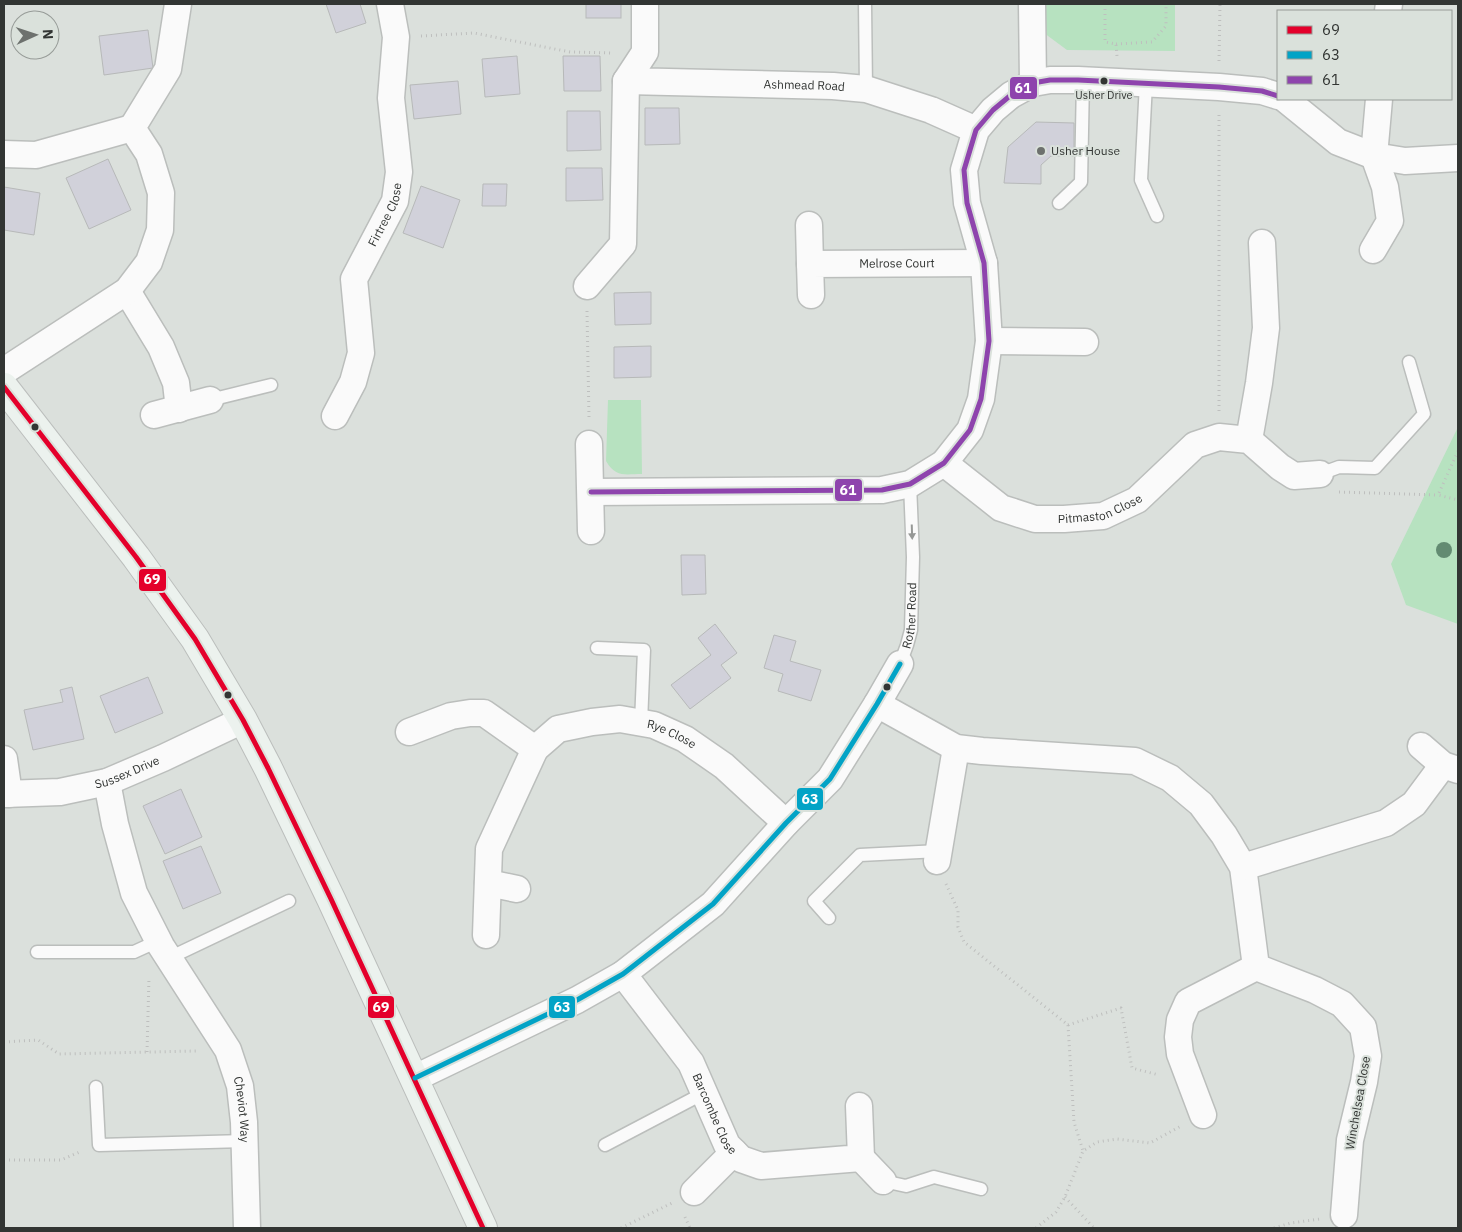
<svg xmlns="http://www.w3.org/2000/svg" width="1462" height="1232" font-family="'IBM Plex Sans',sans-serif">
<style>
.green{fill:#b7e2c0}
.building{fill:#d1d1da;stroke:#b7b9b9}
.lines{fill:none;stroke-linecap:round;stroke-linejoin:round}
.lane-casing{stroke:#bbbebc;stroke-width:15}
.street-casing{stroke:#bbbebc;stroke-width:29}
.secondary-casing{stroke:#bbbebc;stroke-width:30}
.path{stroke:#bebfbe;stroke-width:3;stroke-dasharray:1 4;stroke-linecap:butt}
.lane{stroke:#fafafa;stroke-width:12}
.street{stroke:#fafafa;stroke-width:26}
.secondary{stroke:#ecf2ee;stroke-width:28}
.bus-1-casing{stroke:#dae1db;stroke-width:9}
.bus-2-casing{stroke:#dae1db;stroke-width:9}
.bus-3-casing{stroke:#dae1db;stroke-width:9}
.bus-1{stroke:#e4002b;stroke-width:5}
.bus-2{stroke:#02a3c6;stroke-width:5}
.bus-3{stroke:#8e44ad;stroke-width:5}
.tree{fill:#638b72}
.oneway{fill:#969896}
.bus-dot{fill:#323533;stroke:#dae1db;stroke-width:2}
.poi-dot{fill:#6d716e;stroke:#dae1db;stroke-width:2}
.labels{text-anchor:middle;stroke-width:4;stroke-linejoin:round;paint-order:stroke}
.bus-label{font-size:11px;fill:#323533;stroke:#dae1db}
.street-label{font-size:12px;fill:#323533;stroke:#dae1db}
.poi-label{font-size:12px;fill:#323533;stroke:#dae1db;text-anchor:start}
.line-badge{stroke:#dae1db;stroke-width:2}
.badge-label{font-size:14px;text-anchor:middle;font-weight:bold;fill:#fff}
</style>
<rect width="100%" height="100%" fill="#dbe0dc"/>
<g class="green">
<polygon points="1045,4 1175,4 1175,51 1067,50 1044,33"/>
<path d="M608 400H641L642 474C625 474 616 478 606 461Z"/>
<polygon points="1458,427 1458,624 1406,605 1391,564"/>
</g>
<g class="building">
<polygon points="326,4 360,4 366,23 336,33"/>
<rect x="586" y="4" width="35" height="14"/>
<polygon points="148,30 153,68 104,75 99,36"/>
<polygon points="517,56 520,94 485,97 482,59"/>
<polygon points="563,56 600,56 601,91 564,91"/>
<polygon points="458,81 461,114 414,119 410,85"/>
<polygon points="645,108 679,108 680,144 645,145"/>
<polygon points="567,111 600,111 601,150 567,151"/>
<polygon points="1036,122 1074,123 1074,156 1051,156 1041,165 1041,184 1004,183 1008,147"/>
<polygon points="108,159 131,210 89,229 66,178"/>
<polygon points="566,168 602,168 603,200 566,201"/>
<polygon points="483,184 507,184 506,206 482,206"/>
<polygon points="421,186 460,200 443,248 403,233"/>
<polygon points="4,187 40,193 34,235 4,230"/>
<polygon points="651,292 651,324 615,325 614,293"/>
<polygon points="651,346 651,377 614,378 614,347"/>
<polygon points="681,555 705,555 706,594 682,595"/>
<polygon points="715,624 737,653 721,665 731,678 690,709 671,685 711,655 698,638"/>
<polygon points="774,635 796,641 790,661 821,670 811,701 778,691 783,674 764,668"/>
<polygon points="148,677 163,713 115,733 100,696"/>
<polygon points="72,687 84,739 33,750 24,710 63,702 60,690"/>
<polygon points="181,789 202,837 165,854 143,806"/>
<polygon points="201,846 221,893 183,909 163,861"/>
</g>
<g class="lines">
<defs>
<g id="lane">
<polyline points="865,4 866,89"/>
<polyline points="1146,83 1141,180 1157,216"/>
<polyline points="1059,203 1081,182 1083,80"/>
<polyline points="210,400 271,385"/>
<polyline points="1320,474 1339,467 1375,468 1424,414 1409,362"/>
<polyline points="597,648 644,650 641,723"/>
<path id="s1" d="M900 664 907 645 911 630 913 557 910 484"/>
<polyline points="829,918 814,901 860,855 939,851"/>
<polyline points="37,952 134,952 158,941"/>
<polyline points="169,958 289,901"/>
<polyline points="96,1087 99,1145 245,1141"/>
<polyline points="605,1145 704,1093"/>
<polyline points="883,1181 906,1186 934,1177 981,1189"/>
</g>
<g id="street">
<path id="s2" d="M645 4V52L626 81 833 86 866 89 931 110 976 130"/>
<polyline points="1032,4 1033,83"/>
<polyline points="1388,11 1389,4"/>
<polyline points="1285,99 1338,142 1374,156 1405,161 1458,158"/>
<polyline points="4,154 36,155 132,128"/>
<polyline points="809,225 810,264"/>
<polyline points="1373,250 1390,221 1385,187 1374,156 1379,99"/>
<polyline points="587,286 623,244 626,81"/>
<polyline points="127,291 161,347 176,383 179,409"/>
<path id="s3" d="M811 295 810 264 984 263"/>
<polyline points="989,341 1085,342"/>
<polyline points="4,371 127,291 149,262 160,230 161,193 149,154 132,128 168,69 178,4"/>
<polyline points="154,415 210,400"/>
<path id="s4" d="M335 416 353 382 361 353 354 279 395 201 399 172 391 98 396 37 390 4"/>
<polyline points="1249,440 1259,383 1266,328 1262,243"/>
<polyline points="589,444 591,531"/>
<path id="s5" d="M944 463 1001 508 1035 519H1064L1103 516 1137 500 1195 445 1219 437 1249 440 1280 467 1294 476 1320 474"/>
<polyline points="591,492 882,490 910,484 944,463 970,430 981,399 989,341 984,263 967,203 964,170 976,130 993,110 1011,95 1033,83 1050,80 1078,80 1219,87 1262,91 1278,96"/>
<polyline points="877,704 956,748 982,751 1135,761 1170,778 1201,804 1224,835 1243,867 1256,967 1315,990 1342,1004 1363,1027 1368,1056 1364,1082 1350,1140 1344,1215"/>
<path id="s6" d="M409 732 451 716 470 713H484L535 749 558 729 592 722 620 719 654 725 685 739 724 766 786 823"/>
<polyline points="1421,746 1443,765 1458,770"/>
<polyline points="4,759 9,794"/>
<path id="s7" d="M107 782 115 824 134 893 161 946 228 1050 240 1086 244 1122 247 1228"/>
<path id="s8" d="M4 794 60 792 107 782 163 758 243 720"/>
<polyline points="937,861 956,748"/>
<polyline points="1243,867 1386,823 1414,804 1443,765"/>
<polyline points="488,883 517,889"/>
<polyline points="486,935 489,849 535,749"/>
<path id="s9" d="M623 974 691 1063 727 1145 741 1159 761 1166 861 1158 859 1106"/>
<polyline points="415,1078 577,1000 623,974 713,904 786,823 830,779 877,704 900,664"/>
<polyline points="1203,1115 1180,1054 1178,1037 1180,1020 1188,1002 1256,967"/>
<polyline points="861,1158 883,1181"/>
<polyline points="694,1192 734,1152"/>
</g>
<polyline id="secondary" points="4,387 136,557 195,639 243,720 268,768 331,899 483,1228"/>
</defs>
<use href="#lane" class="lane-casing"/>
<use href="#street" class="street-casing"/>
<use href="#secondary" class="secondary-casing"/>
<g class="path">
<polyline points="1105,4 1105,42 1116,44 1117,56"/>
<polyline points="421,36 474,33 570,52 613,53"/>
<polyline points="1116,44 1152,42 1166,26 1166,4"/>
<polyline points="1219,61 1220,4"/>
<polyline points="587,311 589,418"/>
<polyline points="1219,411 1219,112"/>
<polyline points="1458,451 1438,495 1458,500"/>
<polyline points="1339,492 1438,495"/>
<polyline points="946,884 958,910 958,927 964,942 1068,1025 1074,1122 1083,1151"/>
<polyline points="1068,1025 1121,1008 1132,1068 1159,1075"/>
<polyline points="4,1042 38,1040 59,1054 196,1051"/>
<polyline points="147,1052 149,977"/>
<polyline points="4,1160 61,1160 82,1151"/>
<polyline points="1065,1197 1094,1228"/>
<polyline points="685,1217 690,1228"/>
<polyline points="621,1228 672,1203"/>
<polyline points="1036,1228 1056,1212 1065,1197 1083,1151 1097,1142 1117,1139 1150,1143 1181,1126"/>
<polyline points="1274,1228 1291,1223 1320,1219"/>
</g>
<use href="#lane" class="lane"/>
<use href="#street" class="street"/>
<use href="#secondary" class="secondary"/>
<defs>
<polyline id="bus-1" points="4,387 136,557 195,639 243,720 268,768 331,899 483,1228"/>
<polyline id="bus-2" points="415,1078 577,1000 623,974 713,904 786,823 830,779 877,704 900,664"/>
<polyline id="bus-3" points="591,492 882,490 910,484 944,463 970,430 981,399 989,341 984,263 967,203 964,170 976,130 993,110 1011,95 1033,83 1050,80 1078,80 1219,87 1262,91 1278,96"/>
</defs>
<use href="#bus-1" class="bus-1-casing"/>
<use href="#bus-2" class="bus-2-casing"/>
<use href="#bus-3" class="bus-3-casing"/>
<use href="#bus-1" class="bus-1"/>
<use href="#bus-2" class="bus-2"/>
<use href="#bus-3" class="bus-3"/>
</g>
<circle class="tree" cx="1444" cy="550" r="8"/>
<defs><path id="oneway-solid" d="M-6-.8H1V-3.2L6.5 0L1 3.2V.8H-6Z" transform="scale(1.25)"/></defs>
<use class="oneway" href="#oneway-solid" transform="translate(912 532) rotate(88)"/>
<g class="bus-dot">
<circle cx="1104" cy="81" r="4.5"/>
<circle cx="35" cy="427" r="4.5"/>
<circle cx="887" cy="687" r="4.5"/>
<circle cx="228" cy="695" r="4.5"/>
</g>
<circle class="poi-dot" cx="1041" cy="151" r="5"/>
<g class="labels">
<g class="bus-label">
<text x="1104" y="99">Usher Drive</text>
</g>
<g class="street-label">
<text dy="4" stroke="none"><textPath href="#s2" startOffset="261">Ashmead Road</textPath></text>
<text dy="4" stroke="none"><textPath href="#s4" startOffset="215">Firtree Close</textPath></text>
<text dy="4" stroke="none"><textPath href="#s3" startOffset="118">Melrose Court</textPath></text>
<text dy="4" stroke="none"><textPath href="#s5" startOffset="175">Pitmaston Close</textPath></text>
<text dy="4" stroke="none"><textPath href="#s1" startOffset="50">Rother Road</textPath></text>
<text dy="4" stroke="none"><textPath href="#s6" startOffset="288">Rye Close</textPath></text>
<text dy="4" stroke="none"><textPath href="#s8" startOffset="126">Sussex Drive</textPath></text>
<text transform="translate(1358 1103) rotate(-80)" y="4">Winchelsea Close</text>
<text dy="4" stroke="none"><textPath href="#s7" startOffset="359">Cheviot Way</textPath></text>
<text dy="4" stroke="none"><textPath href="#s9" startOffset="168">Barcombe Close</textPath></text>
</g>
<g class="poi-label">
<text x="1051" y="155">Usher House</text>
</g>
</g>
<g class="line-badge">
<rect x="1009" y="76" width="29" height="24" rx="5" fill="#8e44ad"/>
<rect x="834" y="478" width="29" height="24" rx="5" fill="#8e44ad"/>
<rect x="138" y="568" width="29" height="24" rx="5" fill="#e4002b"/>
<rect x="796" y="787" width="28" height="24" rx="5" fill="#02a3c6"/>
<rect x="548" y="995" width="28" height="24" rx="5" fill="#02a3c6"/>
<rect x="367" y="995" width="28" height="24" rx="5" fill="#e4002b"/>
</g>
<g class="badge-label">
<text x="1023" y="93">61</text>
<text x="848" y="495">61</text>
<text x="152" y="584">69</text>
<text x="810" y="804">63</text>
<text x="562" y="1012">63</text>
<text x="381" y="1012">69</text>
</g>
<rect width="1462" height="1232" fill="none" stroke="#323533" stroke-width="10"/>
<rect x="1277" y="10" width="175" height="90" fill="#dae1db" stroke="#979c98"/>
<rect x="1287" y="26" width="25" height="8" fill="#e4002b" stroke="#979c98"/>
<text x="1322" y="35" font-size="15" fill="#323533">69</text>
<rect x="1287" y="51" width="25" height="8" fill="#02a3c6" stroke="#979c98"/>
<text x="1322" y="60" font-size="15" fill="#323533">63</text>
<rect x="1287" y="76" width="25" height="8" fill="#8e44ad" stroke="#979c98"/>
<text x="1322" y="85" font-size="15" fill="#323533">61</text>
<g transform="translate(35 35) rotate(87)"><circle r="24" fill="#dae1db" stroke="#979c98"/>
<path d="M0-4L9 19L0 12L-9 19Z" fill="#6d716e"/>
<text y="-8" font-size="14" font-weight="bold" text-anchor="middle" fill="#323533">N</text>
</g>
</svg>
